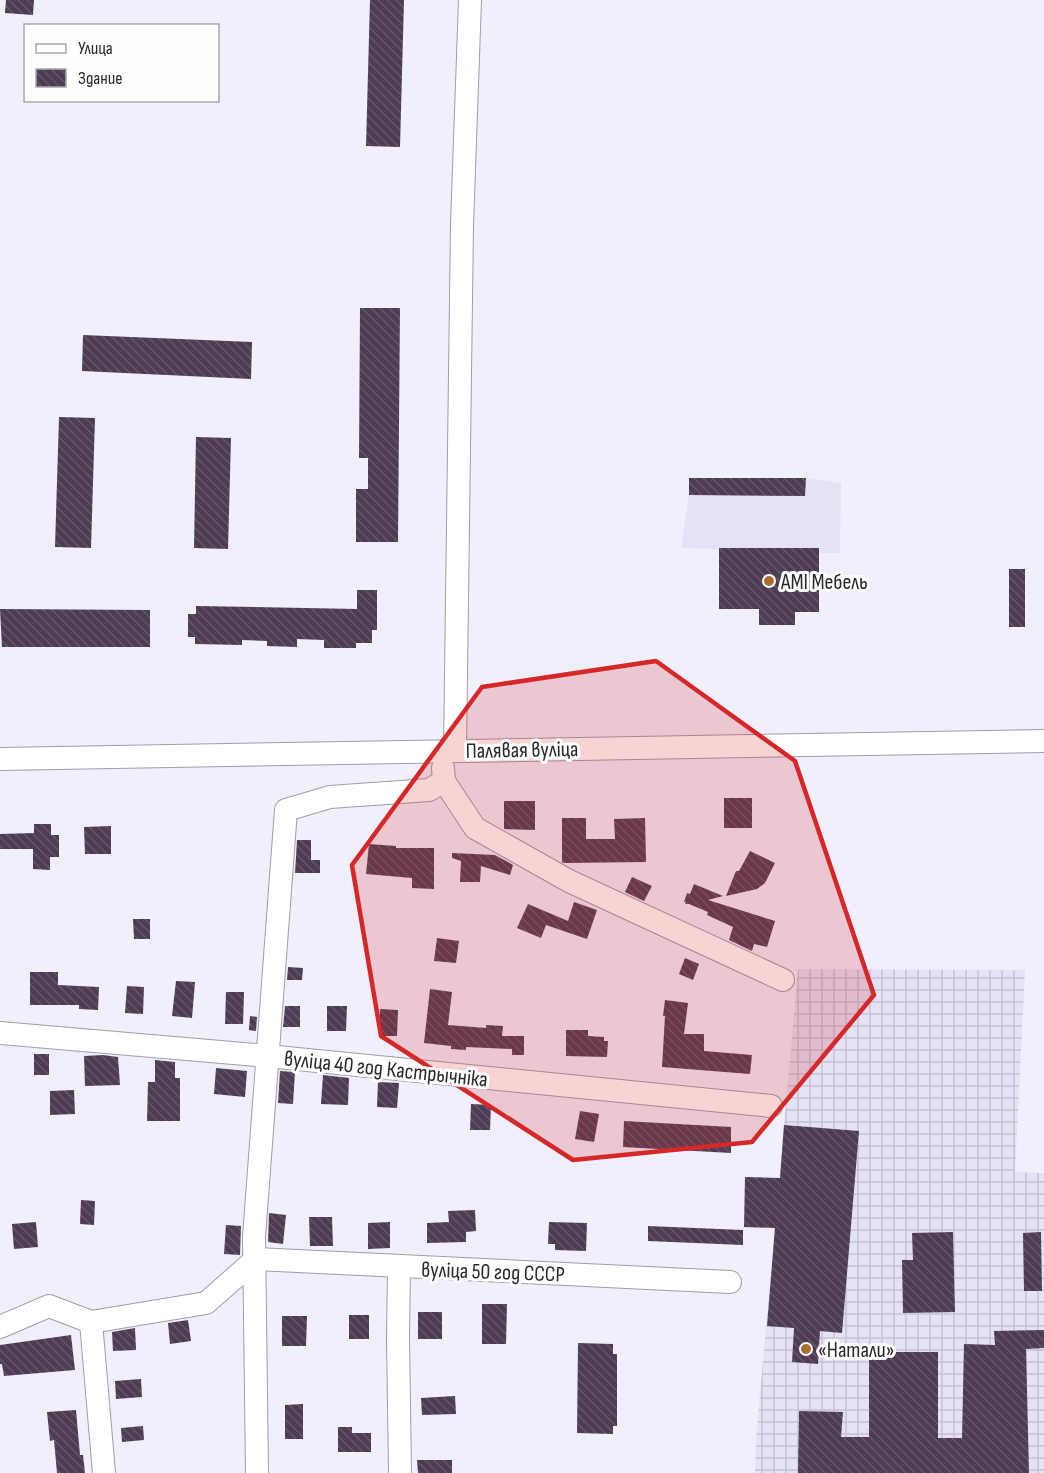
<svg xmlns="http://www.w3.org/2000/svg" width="1044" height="1473" font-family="'Sofia Sans Condensed',sans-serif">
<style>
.built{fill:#e4e2f6}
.industrial{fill:url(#industrial-grid)}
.building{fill:url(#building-back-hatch)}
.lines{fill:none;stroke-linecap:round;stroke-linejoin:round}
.minor-casing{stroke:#9e9da9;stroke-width:24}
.minor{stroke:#fff;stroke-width:22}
.marked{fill:#d62828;fill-opacity:0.2;stroke:#d62828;stroke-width:4.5;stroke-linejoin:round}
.poi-dot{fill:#a96e2f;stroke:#fefefe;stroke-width:2}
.labels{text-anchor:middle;stroke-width:6;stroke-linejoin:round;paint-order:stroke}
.poi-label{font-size:22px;fill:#29292d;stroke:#fefefe;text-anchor:start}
.street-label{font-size:22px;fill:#29292d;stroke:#fefefe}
</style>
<defs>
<pattern id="industrial-grid" width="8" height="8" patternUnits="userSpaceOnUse" patternTransform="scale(1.5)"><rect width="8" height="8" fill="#e4e2f6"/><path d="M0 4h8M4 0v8" fill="none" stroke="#c4c2d3"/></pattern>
<pattern id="building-back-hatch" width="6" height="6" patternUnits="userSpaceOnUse" patternTransform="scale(1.5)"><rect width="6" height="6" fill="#4e3c54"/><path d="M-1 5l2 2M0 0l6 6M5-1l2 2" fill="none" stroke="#65566a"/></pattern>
</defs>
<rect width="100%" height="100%" fill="#f0effc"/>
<polygon class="built" points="689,478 806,478 841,483 840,553 819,553 759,609 719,609 719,549 681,548 689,495"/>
<polygon class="industrial" points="798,969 1025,970 1015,1172 1044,1173 1044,1473 755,1473 756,1439"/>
<g class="building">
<polygon points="6,0 34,0 33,15 5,13"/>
<polygon points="370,0 404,0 400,147 366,146"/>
<polygon points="360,308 400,308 398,542 356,542 356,489 368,489 368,458 359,458"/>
<polygon points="83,335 252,342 251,379 82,371"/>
<polygon points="59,417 95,418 91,548 55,547"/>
<polygon points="196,437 231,438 228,549 194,548"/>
<polygon points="689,478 806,478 805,496 689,495"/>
<polygon points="719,548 819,548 819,612 795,612 795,625 759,625 759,609 719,609"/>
<rect x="1009" y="569" width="16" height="58"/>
<polygon points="357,590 377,590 377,630 372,630 372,643 356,643 356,648 324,648 324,640 297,639 297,647 267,646 267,641 242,640 242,645 195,644 195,637 188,637 188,614 196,614 196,606 357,609"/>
<polygon points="0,609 150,610 150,647 2,647"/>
<rect x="724" y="798" width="28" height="30"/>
<polygon points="504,801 535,801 535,830 504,829"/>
<polygon points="562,818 586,818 586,839 615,839 614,819 645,818 646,862 564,863 562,862"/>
<polygon points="34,824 51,824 51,835 59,835 59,857 50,857 50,870 33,869 33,849 0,849 0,834 34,833"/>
<polygon points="111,826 111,854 85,854 84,827"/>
<polygon points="297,840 311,840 311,860 320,860 320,873 295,873"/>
<polygon points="369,844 396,846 396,848 434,848 434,889 412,888 412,878 366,874"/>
<polygon points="750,851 775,863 765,883 757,889 726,896 736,871 739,871"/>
<polygon points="452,853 495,855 513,865 510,875 481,866 480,882 460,882 461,861 452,858"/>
<polygon points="632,877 652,886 644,901 625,892"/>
<polygon points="694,884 723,896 708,900 775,921 767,947 754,944 752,951 729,940 733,927 707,915 708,912 689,904 685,904 686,902 684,902 687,893 690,894"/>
<polygon points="574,902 597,910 587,939 546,925 541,938 517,928 528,904 568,921"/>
<polygon points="133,919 150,919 150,939 134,939"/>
<polygon points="437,938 459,941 456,963 434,961"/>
<polygon points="685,958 699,964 693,980 679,974"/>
<polygon points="288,967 303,968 302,980 287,980"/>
<polygon points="30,972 58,972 58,985 99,987 98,1010 79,1009 79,1005 30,1005"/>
<polygon points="176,981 195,982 192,1018 172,1016"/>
<polygon points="127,986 144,987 143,1014 125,1013"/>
<polygon points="430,989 452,992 448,1025 486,1028 486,1025 503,1026 502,1036 524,1036 524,1055 512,1055 512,1049 466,1047 466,1050 451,1049 451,1046 424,1043"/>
<polygon points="226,992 244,992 243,1024 225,1024"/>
<polygon points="665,1000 688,1003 684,1034 704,1034 704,1051 752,1055 750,1074 662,1067 665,1016 663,1016"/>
<polygon points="285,1006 300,1006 300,1027 283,1027"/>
<polygon points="327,1006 347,1006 346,1031 327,1031"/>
<polygon points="380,1009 398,1010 397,1036 379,1036"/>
<polygon points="250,1016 257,1017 256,1031 249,1030"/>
<polygon points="566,1030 588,1030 588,1036 604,1037 604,1041 608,1041 607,1057 566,1056"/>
<rect x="34" y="1054" width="15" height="21"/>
<polygon points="103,1055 118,1057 120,1085 85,1086 84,1056"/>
<polygon points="155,1060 175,1062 175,1078 180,1078 180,1121 147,1121 148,1082 155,1082"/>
<polygon points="216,1068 247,1071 245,1097 214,1094"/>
<polygon points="280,1071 295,1072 293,1104 278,1103"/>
<polygon points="323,1075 349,1078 348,1105 321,1104"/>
<polygon points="378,1082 399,1083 397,1108 377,1107"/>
<polygon points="74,1090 75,1114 50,1115 50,1091"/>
<polygon points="471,1104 491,1105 490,1130 470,1130"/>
<polygon points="580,1111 599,1114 594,1142 575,1139"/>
<polygon points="624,1121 731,1127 731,1153 623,1147"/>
<polygon points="784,1125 859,1131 842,1333 820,1331 818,1364 792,1362 794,1328 767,1326 775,1228 744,1227 745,1177 780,1178"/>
<polygon points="81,1200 95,1201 94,1225 80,1224"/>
<polygon points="475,1210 476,1231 466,1232 466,1242 427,1243 427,1223 449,1222 448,1211"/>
<polygon points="269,1213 286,1215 283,1244 268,1242"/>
<polygon points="309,1217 332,1217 333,1246 310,1246"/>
<polygon points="36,1222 38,1247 14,1249 12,1224"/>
<polygon points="390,1222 390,1248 368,1249 368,1223"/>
<polygon points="549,1222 587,1223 586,1251 555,1250 555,1244 548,1244"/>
<polygon points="226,1225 241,1226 240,1255 224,1254"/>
<polygon points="648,1226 743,1230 743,1245 648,1241"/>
<polygon points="953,1232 955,1312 903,1313 902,1260 913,1260 912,1233"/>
<polygon points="1041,1232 1042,1291 1024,1291 1023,1233"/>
<polygon points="482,1304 507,1304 506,1344 482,1344"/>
<rect x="418" y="1312" width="24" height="27"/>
<rect x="349" y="1315" width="20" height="24"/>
<polygon points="282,1316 307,1316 306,1346 282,1346"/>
<polygon points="188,1320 191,1341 170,1344 168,1323"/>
<polygon points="135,1328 136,1350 113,1351 112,1332"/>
<polygon points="1044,1330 1044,1348 1026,1349 1029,1473 798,1473 799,1411 843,1412 841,1437 869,1437 869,1352 938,1352 938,1438 962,1438 964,1344 995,1345 994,1331"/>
<polygon points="71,1335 75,1370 4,1376 2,1364 0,1364 0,1345"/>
<polygon points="578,1343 613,1344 613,1354 617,1354 617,1426 613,1426 613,1434 577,1433"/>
<polygon points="141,1379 142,1397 116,1399 115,1381"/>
<polygon points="455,1396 456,1414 422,1415 421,1398"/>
<polygon points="303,1404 303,1439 285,1439 285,1405"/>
<polygon points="76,1410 80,1455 83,1455 85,1473 57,1473 54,1440 50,1441 47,1412"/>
<polygon points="143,1426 144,1440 122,1442 121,1428"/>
<polygon points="338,1427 352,1427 352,1433 371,1433 371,1452 338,1452"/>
<polygon points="417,1460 452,1460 452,1473 418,1473"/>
</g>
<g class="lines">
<defs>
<g id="minor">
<polyline points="455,750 462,225 470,0"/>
<polyline points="0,759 1044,741"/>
<polyline points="443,768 444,781 475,828 569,881 783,980"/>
<polyline points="0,1033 267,1056 771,1106"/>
<polyline points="399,1267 398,1338 400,1473"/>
<polyline points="91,1322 104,1473"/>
<polyline points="0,1327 49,1306 91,1322 206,1303 256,1259 730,1282"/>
<polyline points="257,1473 254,1237 286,810 330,797 429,790 444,781"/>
</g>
</defs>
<use href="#minor" class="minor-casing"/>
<use href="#minor" class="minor"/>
</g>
<path class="marked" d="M656 661 795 761 874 995 752 1142 573 1160 381 1036 352 865 482 687Z"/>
<g class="poi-dot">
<circle cx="769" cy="581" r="6"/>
<circle cx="806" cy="1349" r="6"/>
</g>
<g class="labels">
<g class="poi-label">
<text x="781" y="589">AMI Мебель</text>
<text x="818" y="1357">«Натали»</text>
</g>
<g class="street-label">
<text transform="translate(522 749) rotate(-1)" y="8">Палявая вуліца</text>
<text transform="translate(386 1068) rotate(6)" y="8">вуліца 40 год Кастрычніка</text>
<text transform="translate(493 1271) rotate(2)" y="8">вуліца 50 год СССР</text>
</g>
</g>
<rect x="24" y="24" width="195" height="78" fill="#fefefe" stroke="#a9a9aa" stroke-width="1.5"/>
<rect x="36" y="44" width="30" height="9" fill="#ffffff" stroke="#a9a9aa" stroke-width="1.5"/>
<text x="78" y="54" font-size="18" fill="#29292d">Улица</text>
<rect x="36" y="69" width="30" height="18" fill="url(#building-back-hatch)" stroke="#a9a9aa" stroke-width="1.5"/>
<text x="78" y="84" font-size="18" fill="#29292d">Здание</text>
</svg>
